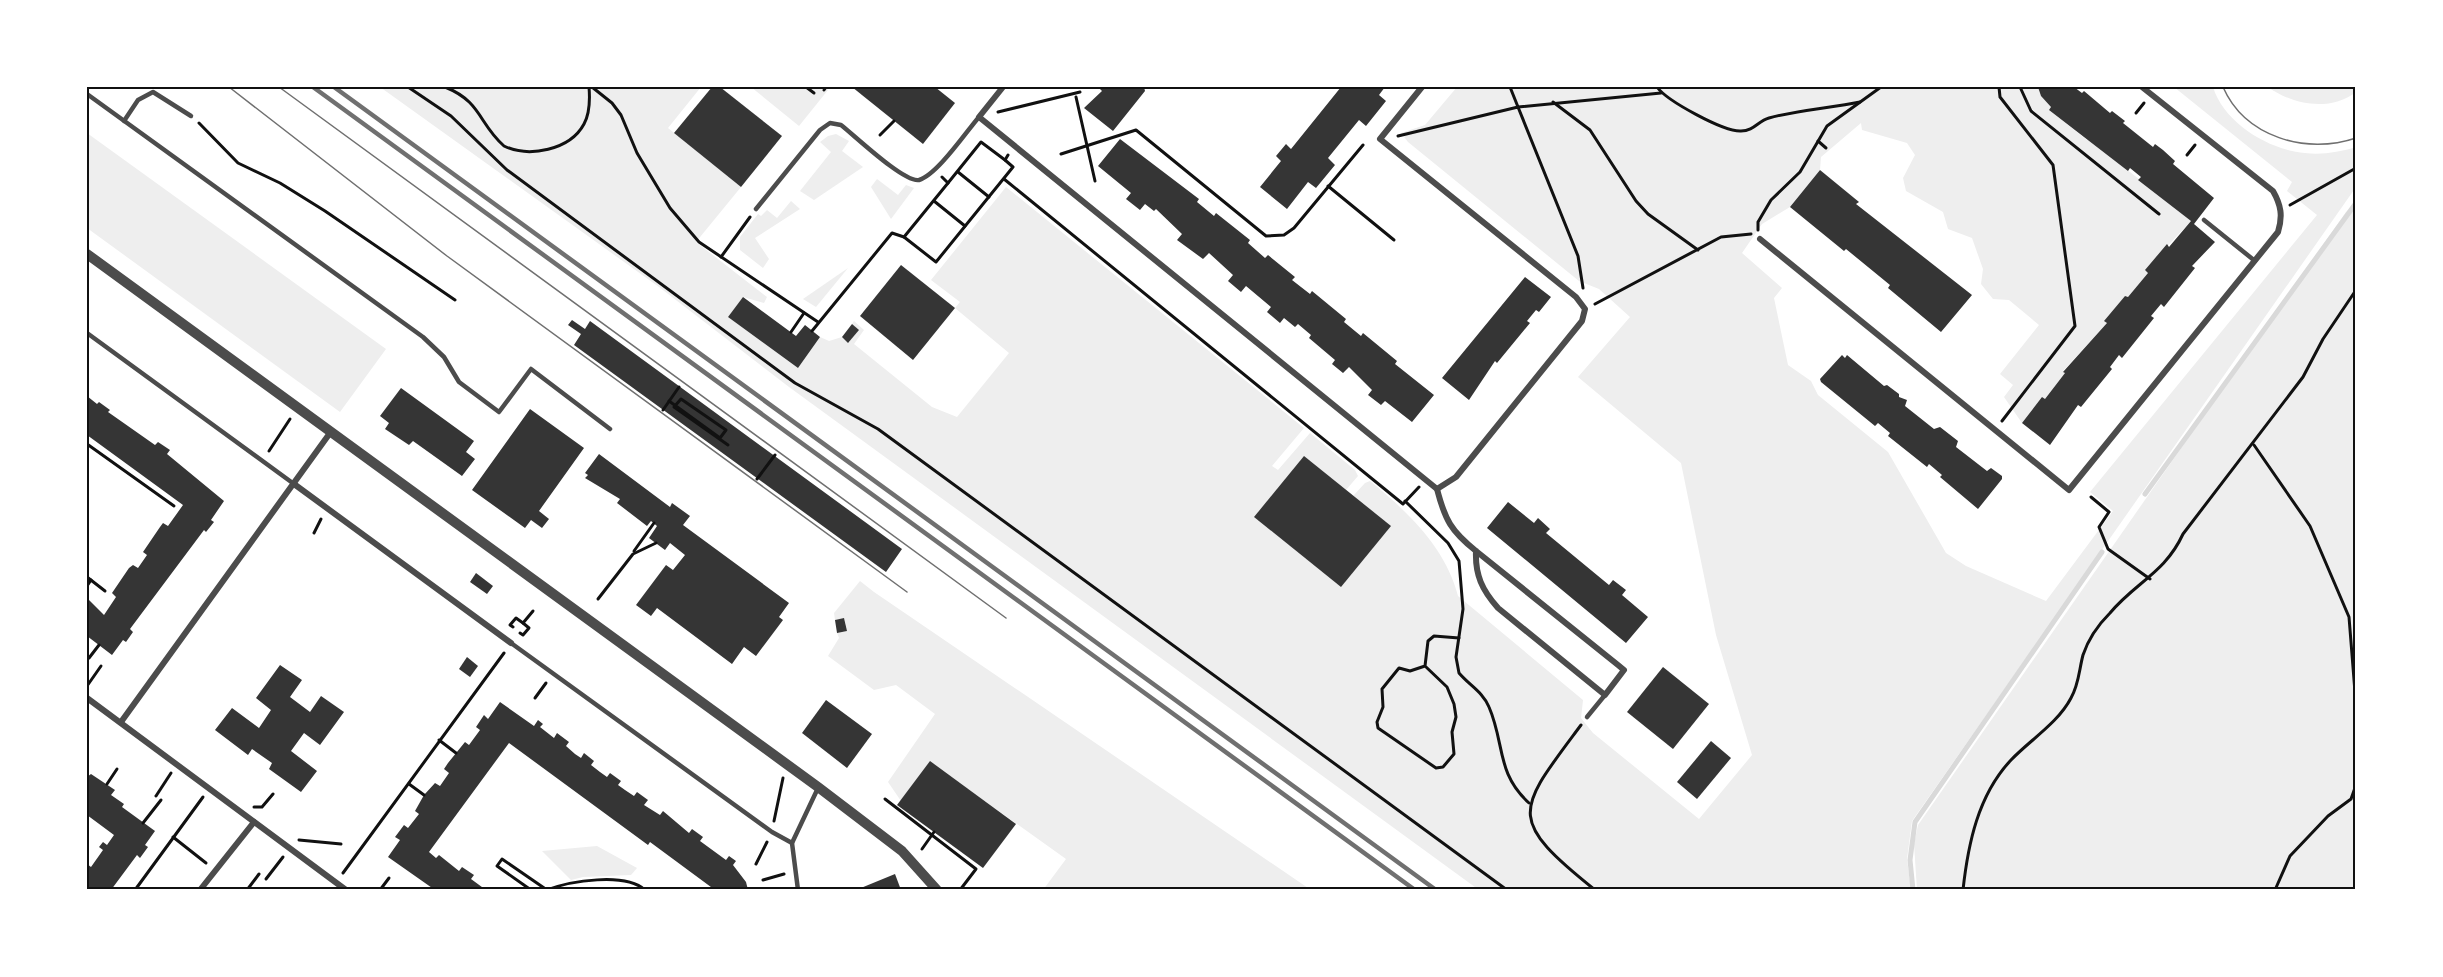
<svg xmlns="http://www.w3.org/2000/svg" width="2443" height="977" font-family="'Archivo Narrow',sans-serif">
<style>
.green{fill:#eee}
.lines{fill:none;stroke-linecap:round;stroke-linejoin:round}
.stream{stroke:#d9d9d9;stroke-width:5}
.building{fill:#353535}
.path{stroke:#111;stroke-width:3}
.service{stroke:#4c4c4c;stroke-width:4.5}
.minor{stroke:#4c4c4c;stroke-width:6}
.tertiary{stroke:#4c4c4c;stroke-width:10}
.tram{stroke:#707070;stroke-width:1.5}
.rail{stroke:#707070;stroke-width:4.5}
.neatline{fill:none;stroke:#111;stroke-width:2}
</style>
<rect width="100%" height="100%" fill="#fff"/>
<g class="green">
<path d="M380 87H701L668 128 741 187 696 242 767 297 764 303 743 297 728 317 798 368 820 337 829 341 842 337 849 342 858 330 852 324 854 321 864 330 854 344 932 407 957 417 1009 353 955 308 960 302 931 280 1006 187 1304 428 1272 466 1278 470 1310 433 1355 470 1358 476 1346 490 1353 496 1365 483 1370 481C1407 511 1446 548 1458 596L1583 700 1581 718 1593 733 1699 819 1752 755 1716 635 1681 463 1578 377 1630 317 1599 289 1579 281 1408 142 1401 133 1425 125 1457 87H2038L2041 96 2051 107 2049 110 2087 140 2089 139 2191 221 2145 270 2148 273 2128 297 2125 296 2105 320 2107 323 2063 371 2065 373 2045 399 2042 397 2022 423 2004 397 2013 385 2000 374 2039 325 2009 300 1993 299 1981 284 1983 269 1972 238 1948 229 1943 212 1906 191 1903 178 1915 155 1907 143 1862 130 1861 123 1821 157 1820 170 1790 207 1762 224 1742 253 1782 288 1774 298 1788 365 1811 381 1818 395 1888 452 1946 553 1966 566 2046 601 2113 511 2090 492 2317 215 2287 191 2292 182 2174 87H2213C2224 123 2269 150 2305 153 2322 155 2340 152 2356 147V187L1912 821 1907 859 1911 890H1479L789 387 659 287Z"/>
<polygon points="751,87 824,87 828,90 799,126"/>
<path d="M2268 87H2356V92C2330 112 2293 105 2268 87Z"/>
<polygon points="87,133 386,349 340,412 87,228"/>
<polygon points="836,134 849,141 842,151 863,167 814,200 800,191 831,152 820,142 828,136"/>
<polygon points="877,179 898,195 906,185 914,188 891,219 871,187"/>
<polygon points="791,201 800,209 755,238 769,259 763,268 740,250 740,237 758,214 761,216 767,210 777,218"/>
<polygon points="2356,203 2356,890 1917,890 1914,844 1918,825 2346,212"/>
<polygon points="848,268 816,307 803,299"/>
<polygon points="860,581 874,592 1311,890 1043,890 1066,859 930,762 901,801 888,782 935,714 896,685 874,690 828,656 839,638 837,633 847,631 844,618 835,620 834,613"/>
<polygon points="597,846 637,868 631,875 583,877 571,880 542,851"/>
</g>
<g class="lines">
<g class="stream">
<polyline points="2145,494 2356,203"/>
<polyline points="1913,890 1910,860 1915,822 2102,552"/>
</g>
</g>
<g class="building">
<polygon points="712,87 720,87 782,136 741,187 674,133"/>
<polygon points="852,87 935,87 955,103 923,144"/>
<polygon points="1098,87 1144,87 1145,91 1113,131 1084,108 1102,91"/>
<polygon points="1341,87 1385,87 1379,95 1386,101 1366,126 1359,120 1328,158 1335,165 1316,188 1308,182 1287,209 1260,187 1281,161 1276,156 1286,144 1291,149"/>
<polygon points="2038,87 2074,87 2082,93 2084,91 2110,113 2112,111 2125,121 2123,123 2153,147 2155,144 2163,150 2175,161 2173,164 2214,198 2194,224 2215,242 2192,266 2195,268 2164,307 2161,304 2151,316 2154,318 2122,358 2119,355 2110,367 2112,369 2081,407 2078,405 2050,445 2022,423 2042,397 2045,399 2065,373 2063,372 2107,323 2104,321 2125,296 2128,297 2148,273 2145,270 2167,244 2169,247 2191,221 2138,180 2141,177 2130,168 2128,171 2049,110 2051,107 2041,96"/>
<polygon points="1120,139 1199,199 1197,202 1214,216 1216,213 1250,240 1248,243 1265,258 1268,255 1295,277 1292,280 1310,294 1312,291 1346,319 1344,322 1361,336 1363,333 1397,361 1395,364 1434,395 1412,422 1385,401 1381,405 1368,395 1372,390 1349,367 1343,373 1332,364 1335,360 1309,338 1311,335 1298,324 1295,327 1284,318 1280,323 1267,312 1271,307 1246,286 1241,292 1228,281 1233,275 1209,253 1203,259 1177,240 1182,234 1156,209 1154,211 1145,204 1140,210 1126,199 1131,193 1098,166"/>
<polygon points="1820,170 1859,202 1856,204 1972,295 1941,332 1888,288 1890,285 1846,249 1844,251 1790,207"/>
<polygon points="901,265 955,308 913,360 860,316"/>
<polygon points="1525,277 1551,297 1539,312 1536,310 1527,321 1530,323 1497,363 1495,361 1469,400 1442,378"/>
<polygon points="743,297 796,336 805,325 820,337 798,368 728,317"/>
<polygon points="572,320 585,329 590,321 902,549 886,572 574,345 581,334 568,325"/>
<polygon points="852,324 859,330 848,343 842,337"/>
<polygon points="1842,355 1845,358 1847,355 1884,386 1887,385 1899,394 1899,397 1907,400 1905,406 1934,429 1940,427 1958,441 1956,447 1987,471 1991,468 2002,476 2002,479 1978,509 1940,477 1942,475 1929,464 1927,467 1888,436 1890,433 1878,423 1875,426 1821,382 1820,379"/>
<polygon points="401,388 474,441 466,452 475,459 462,476 413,441 409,445 385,429 389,423 380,416"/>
<polygon points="87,396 97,404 99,402 110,410 108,412 155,445 158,442 170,450 167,454 224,501 211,520 214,522 206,532 204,530 130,629 133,632 126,642 123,640 112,655 87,636 87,598 104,615 116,597 112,593 129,568 133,565 138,568 147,555 143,552 160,527 163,523 168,526 183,505 87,435"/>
<polygon points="530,409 584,448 539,511 549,519 542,528 531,520 525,528 472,490"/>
<polygon points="599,454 670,507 672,503 690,516 683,525 789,603 779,617 783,620 756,656 744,647 732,664 657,608 651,616 636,605 666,565 673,570 685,555 670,543 665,550 649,538 657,526 651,521 647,526 617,503 620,499 585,478 588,475 585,473"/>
<polygon points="1304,456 1391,526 1341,587 1254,517"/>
<polygon points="1508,502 1534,523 1538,518 1550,529 1546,533 1609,585 1613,580 1626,590 1622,595 1648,617 1626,643 1487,528"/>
<polygon points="476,573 493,586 487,594 470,582"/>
<polygon points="844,618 847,631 837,633 835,620"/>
<polygon points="467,657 478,666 470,677 459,669"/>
<polygon points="280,665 302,680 290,697 310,712 321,696 344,712 320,745 304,733 291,751 317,771 301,792 269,769 272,763 252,749 248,755 215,730 232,708 259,728 271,710 256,698"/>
<polygon points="1663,667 1709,704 1673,749 1627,712"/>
<polygon points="826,700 872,734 847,768 802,733"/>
<polygon points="500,702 534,726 538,720 543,724 540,727 554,738 557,733 569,742 566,746 575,754 581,758 584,753 594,761 591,765 600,772 607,777 610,773 621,781 618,785 625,790 634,796 637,792 648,800 644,805 660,815 663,811 689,833 692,829 703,837 700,841 726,860 729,856 736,861 733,865 746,882 748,890 715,890 650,842 648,845 509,743 429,852 436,858 439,855 459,871 462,867 474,875 471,879 486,890 435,890 388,857 400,840 395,837 404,825 408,828 419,814 415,811 424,795 435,783 440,786 449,773 444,769 448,763 465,742 469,745 480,730 476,727 484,715 488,719"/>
<polygon points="1711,741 1731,758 1697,799 1677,782"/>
<polygon points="930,761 1016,824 983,868 897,805"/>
<polygon points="91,774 115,790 111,795 124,804 122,807 155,831 145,845 148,847 140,858 137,855 111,890 87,890 87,864 91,867 103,850 99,847 103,842 107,845 114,835 87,815 87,777"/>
<polygon points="895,874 901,890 856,890"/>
</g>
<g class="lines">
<g class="path">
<polyline points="408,87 451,116 507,170 795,383 878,429 1507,890"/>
<path d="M445 87C482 102 478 123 504 146 529 158 570 150 584 124 590 113 590 99 589 87"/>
<polyline points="592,87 612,103 621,115 637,153 670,208 699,242 818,322"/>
<polyline points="806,87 814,93"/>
<polyline points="1510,87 1518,107 1661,93"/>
<path d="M1657 87C1667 101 1724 132 1741 131 1754 131 1758 121 1769 118 1798 110 1830 108 1860 102"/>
<polyline points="1999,87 2000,97 2053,165 2075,326 2002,421"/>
<polyline points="2020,87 2031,111 2159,214"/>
<polyline points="824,90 826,87"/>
<polyline points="1076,97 1095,181"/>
<polyline points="1553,102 1590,130 1636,201 1648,214 1698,250"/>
<polyline points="998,112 1080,92"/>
<polyline points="2136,113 2144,103"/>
<polyline points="199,123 238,163 280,183 325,211 455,300"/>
<polyline points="880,135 894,121"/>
<polyline points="1398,136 1518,107 1578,256 1583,288"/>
<polyline points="1818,141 1826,148"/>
<polyline points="1061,154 1136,130 1266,236 1284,235 1294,228 1363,145"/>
<polyline points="2187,155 2195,145"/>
<polyline points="958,172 989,197"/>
<polyline points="1004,179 1403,504 1419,487"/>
<polyline points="948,183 981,142 1005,160"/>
<polyline points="1328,186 1394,240"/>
<polyline points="934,201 965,226"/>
<polyline points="2290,205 2356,168"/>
<polyline points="1758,230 1758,222 1771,200 1800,172 1827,126 1881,87"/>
<polyline points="904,237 936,262 1013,167 1005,160 1008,155"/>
<polyline points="721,257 750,217"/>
<polyline points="1595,304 1721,237 1751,234"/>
<polyline points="812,331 892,233 904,237 948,183 942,177"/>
<polyline points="791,332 804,313"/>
<polyline points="669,401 720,438 726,430 681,399 674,407 728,445"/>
<polyline points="663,410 679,387"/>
<polyline points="87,444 174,506"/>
<polyline points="2254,445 2310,526 2349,617 2356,705"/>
<polyline points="269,451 290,419"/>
<polyline points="757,479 775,455"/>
<polyline points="2091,497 2109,512 2099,527 2108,549 2150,579"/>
<path d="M1405 501 1448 543 1459 561 1463 609 1456 657 1459 673C1469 685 1483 692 1489 707 1505 744 1496 773 1529 803"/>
<polyline points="314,533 321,519"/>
<polyline points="634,551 654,523"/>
<polyline points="87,577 105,591"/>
<polyline points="87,586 91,580"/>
<polyline points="598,599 633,554 656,543"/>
<polyline points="513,627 510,625 516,618 523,623"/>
<polyline points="520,633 523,635 529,628 523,623 533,611"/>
<polyline points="89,658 99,645"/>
<polyline points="1425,666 1447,687 1454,704 1456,717 1452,732 1454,754 1443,767 1436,768 1378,728 1377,722 1383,707 1382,689 1399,668 1410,671 1425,666 1428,641 1434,636 1459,638"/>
<polyline points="87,686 101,666"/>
<polyline points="535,698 546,683"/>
<path d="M1581 725C1517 811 1505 818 1595 890"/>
<polyline points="439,740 456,753"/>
<polyline points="107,784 117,769"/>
<polyline points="409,784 424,795"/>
<polyline points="156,796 171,773"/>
<polyline points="885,799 976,869 960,890"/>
<polyline points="254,807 262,807 273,794"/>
<polyline points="774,821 783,778"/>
<polyline points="143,823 161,800"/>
<polyline points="173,837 206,863"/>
<polyline points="299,840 341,844"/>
<polyline points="922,849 934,832"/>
<polyline points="756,864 767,842"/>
<polyline points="343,873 504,653"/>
<polyline points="266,879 283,857"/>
<polyline points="763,880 784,874"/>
<polyline points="135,890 203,797"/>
<polyline points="247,890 259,874"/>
<polyline points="380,890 389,878"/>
<path d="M531 890 497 866 502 859 547 890C570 881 625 872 645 890"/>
<path d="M1963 890C1968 844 1978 795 2011 760 2030 740 2058 723 2071 698 2079 684 2079 670 2083 655 2088 640 2099 624 2110 613 2136 582 2165 573 2183 534L2303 377 2323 339 2356 290"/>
<polyline points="2275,890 2290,856 2328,816 2351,799 2356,785"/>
</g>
<g class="service">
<polyline points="87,94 423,337 444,357 459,382 499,412 531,369 610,429"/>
<polyline points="124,121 138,100 153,92 191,116"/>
<path d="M756 209 820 130 830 123 841 125C854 135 904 183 919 180 937 175 966 132 979 117"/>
<polyline points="2204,220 2255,261"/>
<polyline points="87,333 294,484"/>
<polyline points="511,643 772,832 792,843"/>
<polyline points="1587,717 1605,695"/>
<polyline points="798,890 792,843 818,788"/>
</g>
<g class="minor">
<path d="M1003 87 979 117 1437 489C1445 520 1451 531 1476 551L1618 665 1624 670 1605 695 1498 608C1482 590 1475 575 1476 551"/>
<polyline points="1422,87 1380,139 1576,297 1585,309 1582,321 1456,477 1437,489"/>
<path d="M1760 239 2069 490 2278 232C2283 216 2281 205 2273 191L2142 87"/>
<polyline points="294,484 511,643"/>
<polyline points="87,698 346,890"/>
<polyline points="121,722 330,433"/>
<polyline points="200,890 254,822"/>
</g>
<polyline class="tertiary" points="87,254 818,787 902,851 937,890"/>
<g class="tram">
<polyline points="229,87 447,256 907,592"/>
<polyline points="279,87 1006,618"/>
<path d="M2223 87C2245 137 2306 155 2356 138"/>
</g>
<g class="rail">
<polyline points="313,87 1415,890"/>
<polyline points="334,87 1436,890"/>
</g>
</g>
<rect width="2443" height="977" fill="none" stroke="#ffffff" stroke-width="177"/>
<rect x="88" y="88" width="2266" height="800" class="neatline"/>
</svg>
